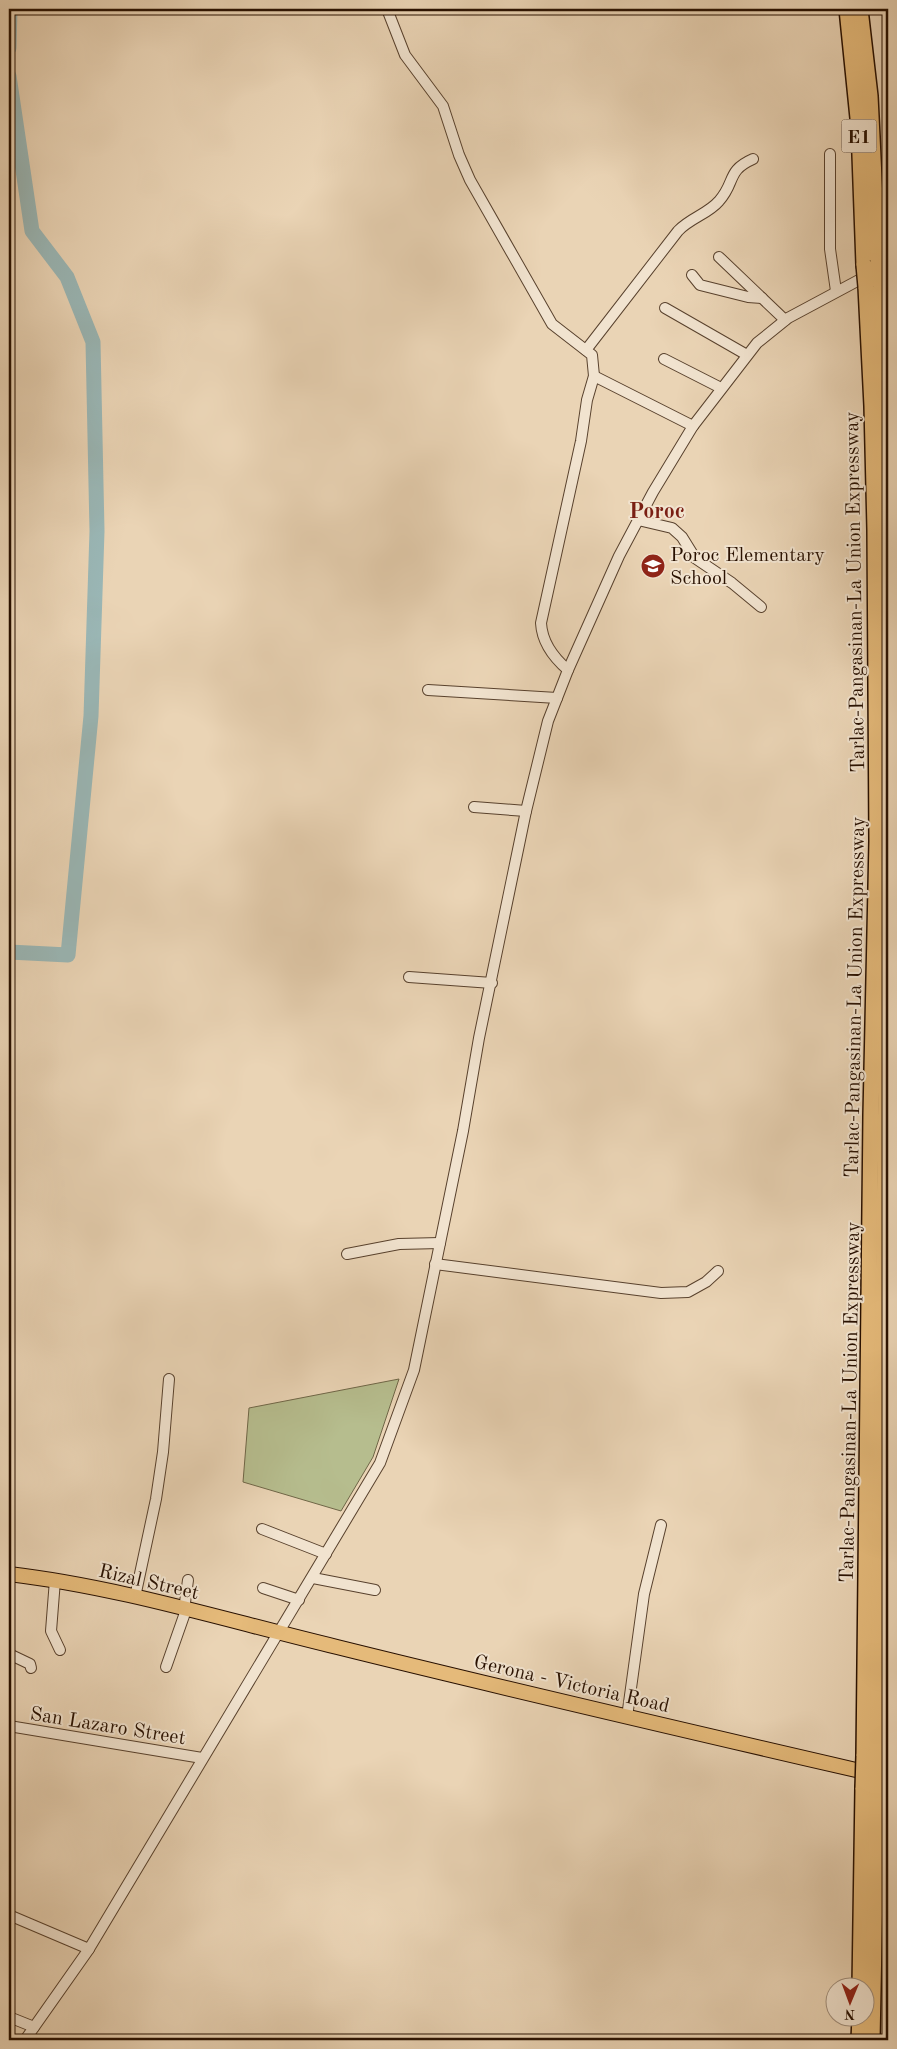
<svg xmlns="http://www.w3.org/2000/svg" width="897" height="2049" font-family="'Old Standard TT',serif">
<style>
.green{fill:#b6bd8e;stroke:#6f6647}
.lines{fill:none;stroke-linecap:round;stroke-linejoin:round}
.river{stroke:#9ab7b6;stroke-width:15}
.minor-casing{stroke:#58412d;stroke-width:12}
.major-casing{stroke:#281000;stroke-width:16}
.highway-casing{stroke:#281000;stroke-width:18}
.minor{stroke:#f1e3cf;stroke-width:10}
.major{stroke:#e5ba7a;stroke-width:14}
.highway{stroke:#e5ba7a;stroke-width:15}
.highway-bridge-casing{stroke:#281000;stroke-width:18;stroke-linecap:butt}
.highway-bridge{stroke:#e5ba7a;stroke-width:15}
.labels{text-anchor:middle;stroke-width:4;stroke-linejoin:round;paint-order:stroke}
.shield{fill:#f1e3cf;stroke:#644f3e;stroke-width:1}
.shield-label{font-size:19px;font-weight:bold;fill:#281000}
.poi-label{font-size:20px;fill:#281000;stroke:#f1e3cf;text-anchor:start}
.street-label{font-size:20px;fill:#281000;stroke:#f1e3cf}
.quarter-label{font-size:22px;font-weight:bold;fill:#7a1f14;stroke:#f1e3cf}
</style>
<rect width="100%" height="100%" fill="#ead4b5"/>
<filter id="stains"><feTurbulence type="fractalNoise" baseFrequency=".004" numOctaves="4"/><feColorMatrix values="0 0 0 0 .2 0 0 0 0 .09 0 0 0 0 .02 0 0 0 .5 -.17"/></filter>
<radialGradient id="worn" r=".72"><stop offset=".6" stop-color="#630" stop-opacity="0"/><stop offset="1" stop-color="#630" stop-opacity=".3"/></radialGradient>
<polygon class="green" points="399,1379 373,1457 341,1511 243,1482 249,1408"/>
<g class="lines">
<g class="river">
<polyline points="9,48 10,9"/>
<polyline points="9,76 32,231 67,277 93,342 97,531 91,716 68,955 9,952"/>
</g>
<defs>
<g id="minor">
<path d="M387 9 405 55 443 106 459 155 470 180 552 324 592 355 594 376 587 400 581 441 541 623C542 642 554 658 568 670"/>
<polyline points="830,154 830,249 836,291"/>
<polyline points="719,257 785,320"/>
<polyline points="692,275 700,285 748,297 762,298"/>
<polyline points="665,308 747,355"/>
<path d="M586 350 678 231C690 218 708 214 719 201 736 182 726 171 753 159"/>
<polyline points="664,359 721,388"/>
<polyline points="594,376 693,426"/>
<polyline points="638,520 672,528 682,537 695,558 732,583 761,607"/>
<polyline points="428,690 557,698"/>
<polyline points="474,807 526,811"/>
<polyline points="409,977 492,983"/>
<polyline points="347,1254 399,1244 440,1243"/>
<polyline points="435,1264 661,1293 688,1292 706,1282 718,1271"/>
<polyline points="262,1529 326,1554"/>
<polyline points="313,1578 375,1590"/>
<polyline points="55,1580 51,1631 60,1650"/>
<polyline points="263,1588 299,1600"/>
<polyline points="135,1597 156,1499 163,1452 169,1379"/>
<polyline points="184,1610 188,1580"/>
<polyline points="9,1654 30,1664 31,1668"/>
<polyline points="166,1667 186,1610"/>
<polyline points="627,1717 644,1594 661,1525"/>
<polyline points="9,1726 202,1758"/>
<polyline points="9,1915 89,1949"/>
<polyline points="9,2017 34,2027"/>
<polyline points="25,2040 89,1949 380,1463 414,1370 463,1131 479,1038 526,811 548,721 568,670 619,556 653,492 693,426 757,343 788,318 859,280"/>
</g>
<g id="major">
<path d="M9 1574C120 1587 228 1621 337 1647 510 1690 683 1730 856 1770"/>
<polyline points="887,1778 888,1778"/>
</g>
<g id="highway">
<polyline points="847,9 859,128 864,265"/>
<polyline points="860,9 870,96 878,260"/>
<polyline points="879,282 886,405 888,508"/>
<polyline points="864,1756 871,1115 877,841 875,530 872,406 866,287"/>
<polyline points="877,1758 888,927"/>
<polyline points="860,1986 863,1788"/>
<polyline points="859,2040 860,2016"/>
<polyline points="872,2040 877,1790"/>
</g>
</defs>
<use href="#minor" class="minor-casing"/>
<use href="#major" class="major-casing"/>
<use href="#highway" class="highway-casing"/>
<use href="#minor" class="minor"/>
<use href="#major" class="major"/>
<use href="#highway" class="highway"/>
<defs>
<g id="highway-bridge">
<polyline points="878,260 879,282"/>
<polyline points="864,265 866,287"/>
<polyline points="863,1788 864,1756"/>
<polyline points="877,1790 877,1758"/>
</g>
</defs>
<use href="#highway-bridge" class="highway-bridge-casing"/>
<use href="#highway-bridge" class="highway-bridge"/>
</g>
<defs>
<symbol id="school-disc" viewBox="-11 -11 22 22"><circle r="9.5" fill="#8f2418" stroke="#f1e3cf"/><path d="M0-5L7-2L0 1L-7-2ZM-4 1L0 2.5L4 1V4Q0 6-4 4Z" fill="#fff"/></symbol>
</defs>
<g fill-rule="evenodd">
<use href="#school-disc" x="639" y="552" width="28" height="28"/>
</g>
<g class="labels">
<rect class="shield" x="841.5" y="119.5" width="35" height="33" rx="4"/>
<g class="shield-label">
<text x="859" y="143">E1</text>
</g>
<g class="poi-label">
<text x="670" y="561">Poroc Elementary<tspan x="670" dy="23">School</tspan></text>
</g>
<g class="street-label">
<text transform="translate(854 592) rotate(-91)" y="7">Tarlac-Pangasinan-La Union Expressway</text>
<text transform="translate(854 997) rotate(-89)" y="7">Tarlac-Pangasinan-La Union Expressway</text>
<text transform="translate(849 1402) rotate(-89)" y="7">Tarlac-Pangasinan-La Union Expressway</text>
<text transform="translate(149 1581) rotate(13)" y="7">Rizal Street</text>
<text transform="translate(572 1683) rotate(13)" y="7">Gerona - Victoria Road</text>
<text transform="translate(108 1725) rotate(9)" y="7">San Lazaro Street</text>
</g>
<g class="quarter-label">
<text x="657" y="518">Poroc</text>
</g>
</g>
<rect width="897" height="2049" fill="none" stroke="#ead4b5" stroke-width="30"/>
<rect x="10" y="10" width="877" height="2029" fill="none" stroke="#281000" stroke-width="2.5"/>
<rect x="15" y="15" width="867" height="2019" fill="none" stroke="#281000"/>
<g transform="translate(850 2002) rotate(181)"><circle r="24" fill="#f1e3cf" stroke="#a18f7c"/>
<path d="M0-4L9 19L0 12L-9 19Z" fill="#8f2418"/>
<text y="-8" font-size="14" font-weight="bold" text-anchor="middle" fill="#281000">N</text>
</g>
<rect width="100%" height="100%" filter="url(#stains)"/>
<rect width="100%" height="100%" fill="url(#worn)"/>
</svg>
